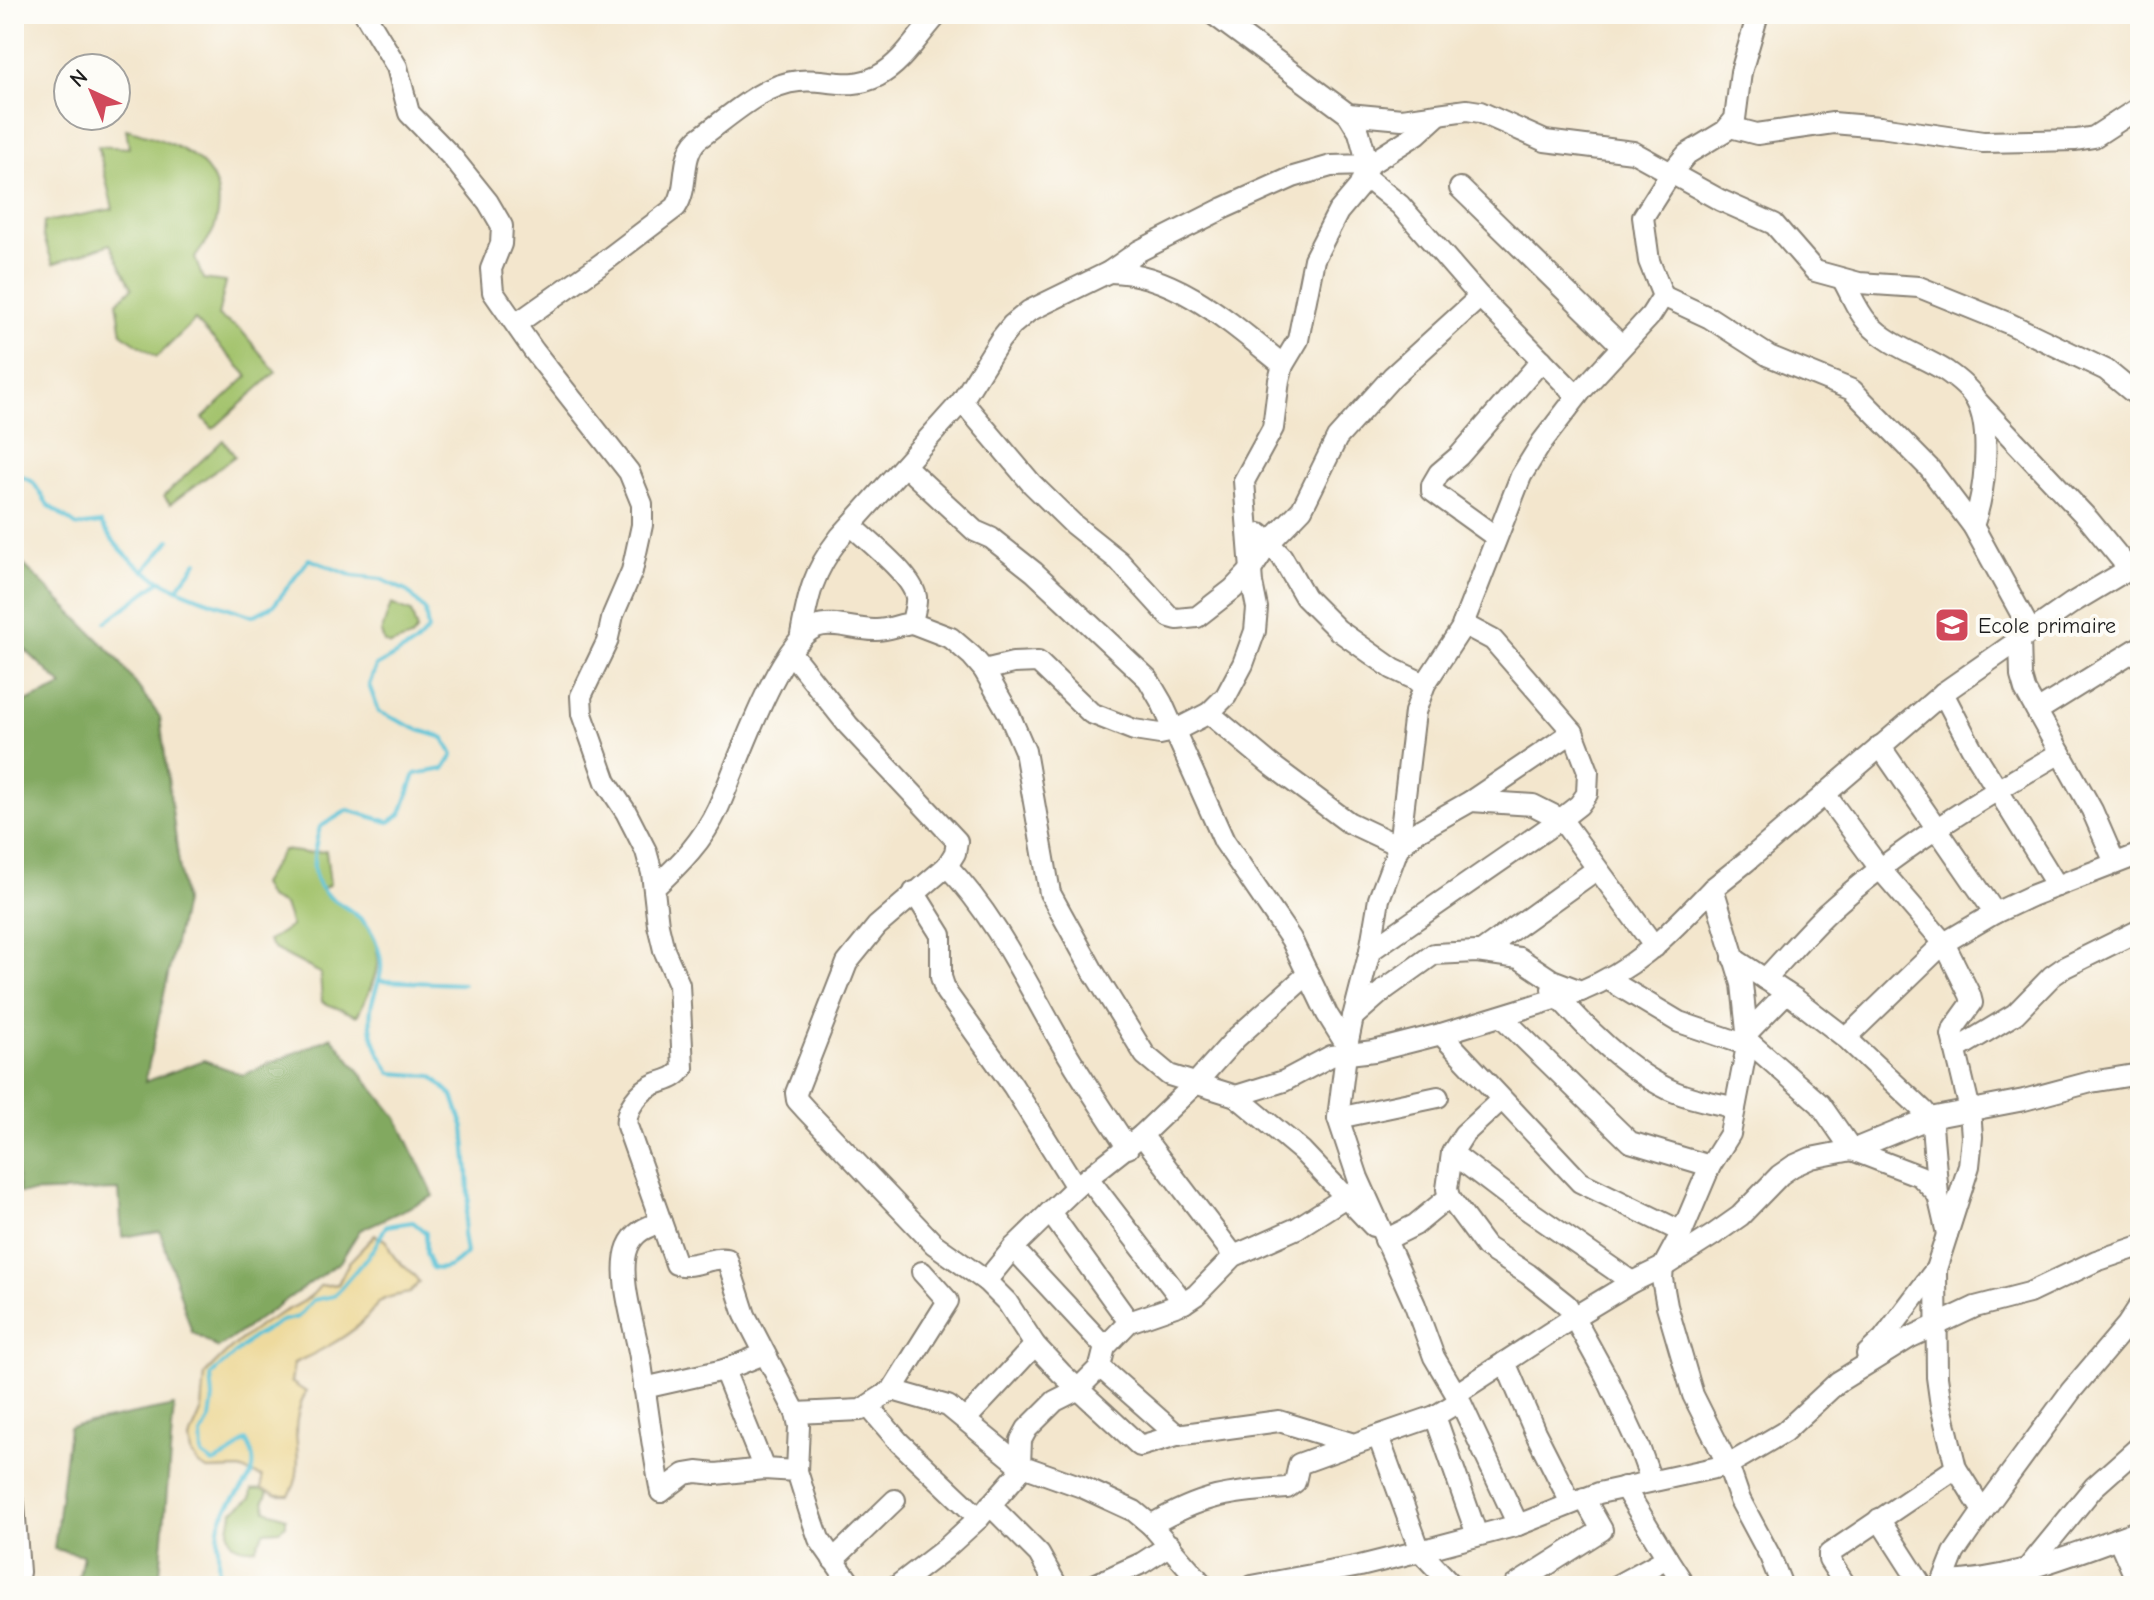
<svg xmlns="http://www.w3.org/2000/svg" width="2154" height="1600" font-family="'Comic Neue',sans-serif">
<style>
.green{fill:#a3c36c;stroke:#607044;stroke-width:2}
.forest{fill:#82a960;stroke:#4f623e;stroke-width:2}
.sand{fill:#eeda9e;stroke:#857b5d;stroke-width:2}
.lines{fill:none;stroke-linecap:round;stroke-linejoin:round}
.stream{stroke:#5bc3d7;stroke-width:4}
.minor-casing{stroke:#888174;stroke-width:24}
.minor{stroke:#fff;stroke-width:20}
.labels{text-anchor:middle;stroke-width:8;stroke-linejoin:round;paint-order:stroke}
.poi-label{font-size:22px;fill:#1c1c1c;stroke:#fdfcf7;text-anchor:start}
</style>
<rect width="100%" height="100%" fill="#fdfcf7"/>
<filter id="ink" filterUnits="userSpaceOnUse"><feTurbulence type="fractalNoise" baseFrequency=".0125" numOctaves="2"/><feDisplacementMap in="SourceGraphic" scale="16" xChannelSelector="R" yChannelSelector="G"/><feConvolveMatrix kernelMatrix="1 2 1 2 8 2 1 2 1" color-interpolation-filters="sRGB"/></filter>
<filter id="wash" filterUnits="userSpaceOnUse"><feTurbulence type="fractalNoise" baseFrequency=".006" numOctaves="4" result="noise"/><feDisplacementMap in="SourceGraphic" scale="32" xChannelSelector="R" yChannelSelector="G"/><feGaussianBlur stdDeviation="1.8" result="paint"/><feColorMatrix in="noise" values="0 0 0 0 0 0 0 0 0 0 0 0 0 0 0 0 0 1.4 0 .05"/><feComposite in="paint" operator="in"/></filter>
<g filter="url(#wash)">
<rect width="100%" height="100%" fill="#f3e6cd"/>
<g class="green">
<path d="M126 129C176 142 234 163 215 226 212 237 201 248 195 258L203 279 226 282 218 316 241 330 276 372 213 429 203 418 248 376 195 320 157 357 122 334 117 302 132 288 110 244 53 264 43 235 44 222 113 209 98 146 129 148Z"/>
<polygon points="223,440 235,456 170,504 164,496"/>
<polygon points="391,604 411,612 417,630 411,638 390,645 384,642 381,633"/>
<path d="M283 850 306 853 326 851 330 884 321 890C334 900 352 909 363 921 391 951 373 986 357 1016L322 1002 320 973 274 949 268 941 291 926 284 905 268 898 261 884Z"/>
<path d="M262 1489 268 1492 264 1500 266 1510 286 1517V1525L279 1530 265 1531 255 1548C225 1550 226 1535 233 1511L251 1498 252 1490Z"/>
</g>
<g class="forest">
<polygon points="14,555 117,658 160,717 184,902 145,1082 204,1060 243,1075 332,1037 397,1118 434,1196 360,1230 340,1262 218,1348 192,1332 160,1231 122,1237 119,1190 19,1193 14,1145 14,707 63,686 14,639"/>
<polygon points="174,1406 159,1586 77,1586 83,1555 54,1549 69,1427"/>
</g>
<path class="sand" d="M375 1235 387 1241C393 1265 408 1264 419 1282L410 1293C371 1299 383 1302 359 1325 344 1339 313 1355 294 1363L291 1382 306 1392C300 1404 296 1417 296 1431 297 1450 302 1478 289 1495H278L262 1489V1477L240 1469 208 1470 199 1465 191 1453 189 1440 202 1410 205 1374C226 1352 247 1332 274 1317 292 1307 307 1303 320 1286L338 1284 349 1262Z"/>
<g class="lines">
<g class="stream">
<path d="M14 472 33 482 48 505 77 526 101 523C137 583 191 595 253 616L274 605 309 559 353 576 381 579 408 592 425 610 428 630 415 644 376 666 369 685 379 712 419 730 444 738 453 755 444 769 415 774 401 814 389 822 348 810 320 827C293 919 360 886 378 948 386 973 377 981 372 1003 366 1029 377 1051 391 1073L432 1076 453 1096 464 1128 468 1172 469 1199 463 1234 466 1253C455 1264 447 1271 432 1268L426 1253V1233L413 1222 386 1226 373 1250 334 1296 313 1300 298 1317 281 1321 252 1338 211 1375 213 1398 210 1419 201 1435 202 1455 213 1463 231 1454 246 1440C270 1480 230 1490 220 1523 216 1536 219 1571 219 1586"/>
<polyline points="144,571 170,540"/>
<polyline points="177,589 197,562"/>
<polyline points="106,622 160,581"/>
<polyline points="380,981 463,984"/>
</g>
</g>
</g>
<g filter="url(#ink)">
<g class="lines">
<defs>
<g id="minor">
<path d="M365 14 397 67 409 113 452 157 488 202 502 226 501 244 491 269 493 292 534 351 629 472 642 504V525L632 571 613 615 607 642 581 696 582 714 606 782 626 812 646 851 652 873 658 925 664 950 679 984 683 1068C675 1079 668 1079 655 1084 640 1090 624 1110 627 1126L676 1264C693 1269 711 1256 727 1259L745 1315 796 1413 799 1426 797 1471 811 1516 819 1539 852 1586"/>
<polyline points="1213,14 1348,114 1402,119 1467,110 1480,112 1545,141 1633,152 1720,200 1774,224 1815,271 1859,283 1919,287 2008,323 2106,370 2140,398"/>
<polyline points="1730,127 1757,134 1833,123 1880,127 1983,142 2076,140 2094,137 2140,107"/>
<polyline points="1364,176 1400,205 1480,297 1577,396"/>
<polyline points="1460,188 1621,345"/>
<path d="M1109 272C1176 272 1233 325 1283 365"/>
<path d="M1843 280C1851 294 1857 311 1868 323 1889 346 1920 355 1946 371 1956 378 1970 389 1976 400 1993 430 1984 496 1973 526"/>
<polyline points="1663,296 1710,318 1769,356 1852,390 1930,469 1973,526 2030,630"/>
<path d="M516 324 601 264 676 207C690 186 679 158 698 139 728 118 762 84 799 81 829 78 848 91 878 76 903 63 919 34 938 14"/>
<polyline points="962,401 1032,484 1074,525 1119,561 1170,617 1177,619 1197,617 1233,589 1251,570 1269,543 1302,509 1337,438 1392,377 1480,297"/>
<polyline points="1977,401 2089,520 2129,569"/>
<polyline points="905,466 975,531 991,538 1034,572 1148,679 1162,703 1224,841 1291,939 1327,1014 1347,1046"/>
<polyline points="1260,534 1282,557 1305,597 1338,630 1393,669 1425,684"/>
<polyline points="1496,537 1432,491 1432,485 1439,473 1459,456 1542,360"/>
<polyline points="912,623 951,638 972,656 984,670 1009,714 1025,751 1050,893 1093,971 1145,1055 1169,1075 1236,1096"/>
<polyline points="2020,637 2021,676 2025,690 2092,810 2115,863"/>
<path d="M800 640C808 596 812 573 840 537L962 401 1000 340 1012 325 1029 311 1109 272 1139 251 1224 208 1293 177 1331 166 1368 165 1359 132 1348 114"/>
<polyline points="791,653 848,725 957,841 955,853 947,866 877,926 847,963 796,1093 797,1100 806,1110 934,1244 986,1281 1007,1302 1035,1345 1061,1373 1140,1446 1177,1435 1279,1421 1354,1444 1435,1416 1460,1401"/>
<polyline points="984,670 1013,663 1038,662 1091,713 1134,730 1160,734 1174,731 1209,713 1226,696 1243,664 1255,631 1257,608 1252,583 1244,481 1273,428 1279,380 1283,365 1298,340 1314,259 1338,212 1359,187 1368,165 1417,134 1439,114"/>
<polyline points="1943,693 1971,747 2057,886"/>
<polyline points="2037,711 2140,647"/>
<polyline points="1209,713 1270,764 1348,822 1399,846 1418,831 1471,801 1533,805 1561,819 1655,947"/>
<polyline points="1825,794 1881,870 1944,943 1970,995 1972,1003 1954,1028 1952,1035 1970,1110 1972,1137 1969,1166 1936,1269 1883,1339 1867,1354"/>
<polyline points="1471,801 1573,732"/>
<path d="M947 866C998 919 1027 985 1064 1048 1084 1082 1106 1115 1128 1148"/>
<path d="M654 888C680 864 703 841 718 808 736 769 777 644 816 627 832 620 858 631 876 630 889 630 900 624 912 623 913 615 917 605 916 597 912 575 868 541 852 526"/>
<polyline points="914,892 941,935 941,977 946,992 1013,1086 1076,1187"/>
<polyline points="1995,913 2031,896 2140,854"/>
<polyline points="1370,951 1561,819 1579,805 1587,794 1588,771 1573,732 1493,640 1463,624"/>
<polyline points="1481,952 1597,869"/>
<polyline points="1733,958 1794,998 1846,1038 1924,1111 1932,1126 1938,1195 1947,1234"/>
<path d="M1765 979C1786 957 1806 933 1828 912 1896 850 1981 799 2060 753"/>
<polyline points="1609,980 1679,1022 1747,1045"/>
<path d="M1552 989C1582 1025 1631 1074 1675 1092 1694 1100 1716 1103 1735 1108"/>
<path d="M1353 1017 1385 989 1434 954 1477 952 1519 958 1552 980 1581 991C1640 967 1670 932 1713 888"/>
<polyline points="1502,1017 1630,1142 1710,1166"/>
<polyline points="1747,1033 1786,993"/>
<polyline points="1441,1034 1580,1182 1682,1232"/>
<polyline points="1846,1038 1944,943 1995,913 1880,746"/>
<polyline points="1748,1041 1820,1104 1852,1150 1920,1176 1938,1195"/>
<polyline points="1957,1049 2015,1014 2052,976 2065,967 2140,930"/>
<polyline points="1501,1100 1464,1134 1452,1153 1515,1201 1632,1282"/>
<polyline points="1338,1118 1438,1097"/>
<polyline points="1142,1135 1234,1256"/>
<polyline points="1452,1153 1447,1189 1449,1197 1486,1247 1528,1274 1567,1305 1606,1376 1639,1447 1651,1480"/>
<polyline points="1088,1178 1184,1303"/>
<polyline points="1050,1212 1129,1322"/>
<path d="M661 1222C646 1227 634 1232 628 1247 617 1275 635 1327 640 1357 647 1402 652 1447 661 1492"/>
<polyline points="1373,1226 1302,1151 1236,1096 1284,1081 1331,1056 1374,1051 1441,1034 1581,991"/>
<polyline points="1385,1240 1415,1225 1449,1197"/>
<polyline points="1013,1248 1105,1347 1100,1367 1177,1435"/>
<polyline points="1936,1269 1937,1377 1941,1406 1956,1468 1983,1511"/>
<polyline points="986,1281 1013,1248 1050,1212 1076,1187 1142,1135 1194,1085 1236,1038 1308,974"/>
<polyline points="1105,1347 1129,1322 1184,1303 1196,1295 1234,1256 1297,1228 1355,1191"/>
<polyline points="1505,1362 1535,1432 1571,1503"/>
<polyline points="724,1370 764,1469"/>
<polyline points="644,1388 724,1370 764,1354"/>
<polyline points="892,1390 948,1301 922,1272"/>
<polyline points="1456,1394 1574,1317 1632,1282 1663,1267 1713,1235 1740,1216 1780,1175 1793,1166 1811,1158 1852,1150 1930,1118 2024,1100 2091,1082 2140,1074"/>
<polyline points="869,1407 899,1442 979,1518"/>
<polyline points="796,1413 861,1410 892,1390 948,1406 1020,1465 1082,1487 1134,1511 1151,1525 1204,1586"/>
<polyline points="1435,1416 1477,1535"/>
<polyline points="966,1419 1035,1345"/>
<polyline points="1378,1436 1420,1551 1453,1586"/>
<polyline points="661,1492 685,1474 697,1472 716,1474 764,1469 797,1471"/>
<polyline points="14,1504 19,1572 16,1586"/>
<polyline points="990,1505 1039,1554 1057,1586"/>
<polyline points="1879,1519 1922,1586"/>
<path d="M1151 1525C1203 1495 1229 1492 1287 1488L1295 1482 1299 1464 1354 1444"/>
<polyline points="1518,1525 1460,1401 1434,1357 1415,1305 1358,1178 1338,1118 1347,1046 1353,1017 1370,951 1379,899 1399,846 1415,712 1425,684 1461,629 1521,476 1542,442 1582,390 1651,315 1663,296 1649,261 1643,217 1671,173 1687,154 1725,131 1735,119 1741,72 1758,14"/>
<polyline points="2118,1538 2139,1586"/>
<polyline points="1667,1558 1685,1586"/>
<polyline points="833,1560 895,1500"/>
<path d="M1942 1582C2012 1581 2075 1553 2140 1530"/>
<polyline points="897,1586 945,1549 979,1518 1017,1475 1020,1465 1021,1440 1027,1429 1055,1401 1077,1390 1100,1367"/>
<polyline points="1092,1586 1142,1563 1170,1545"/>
<polyline points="1252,1586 1360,1566 1420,1551 1518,1525 1599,1493 1728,1465 1784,1432 1838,1382 1909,1338 1975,1307 2029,1293 2096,1261 2140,1246"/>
<polyline points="1514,1586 1602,1530 1584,1498"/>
<polyline points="1616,1586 1667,1558 1624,1487"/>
<polyline points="1782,1586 1770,1556 1740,1500 1728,1465 1693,1395 1667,1306 1662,1279 1663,1267 1682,1232 1710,1166 1730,1134 1748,1041 1742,984 1713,888 1747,861 1943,693 2072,603 2129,569 2140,566"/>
<polyline points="1846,1586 1829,1560 1829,1554 1956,1468"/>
<polyline points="1941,1586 1954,1553 1983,1511 2071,1391 2127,1325 2140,1305"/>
<polyline points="2033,1586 2026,1570 2094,1487 2140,1446"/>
</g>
</defs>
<use href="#minor" class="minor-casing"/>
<use href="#minor" class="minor"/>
</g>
</g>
<defs>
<symbol id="school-square" viewBox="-11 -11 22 22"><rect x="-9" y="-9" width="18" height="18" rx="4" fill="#d1495b" stroke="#fdfcf7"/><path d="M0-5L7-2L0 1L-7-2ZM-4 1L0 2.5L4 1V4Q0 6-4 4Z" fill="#fff"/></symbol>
</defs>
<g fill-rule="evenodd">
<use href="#school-square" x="1932" y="605" width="40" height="40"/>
</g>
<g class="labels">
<g class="poi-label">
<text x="1978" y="633">Ecole primaire</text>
</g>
</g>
<rect width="2154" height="1600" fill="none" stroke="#fdfcf7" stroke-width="48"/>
<g transform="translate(92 92) rotate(316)"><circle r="38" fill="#fdfcf7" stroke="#a3a29f" stroke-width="2"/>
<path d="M0-6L14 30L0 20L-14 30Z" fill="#d1495b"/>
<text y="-12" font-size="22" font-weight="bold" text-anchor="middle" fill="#1c1c1c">N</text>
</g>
</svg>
